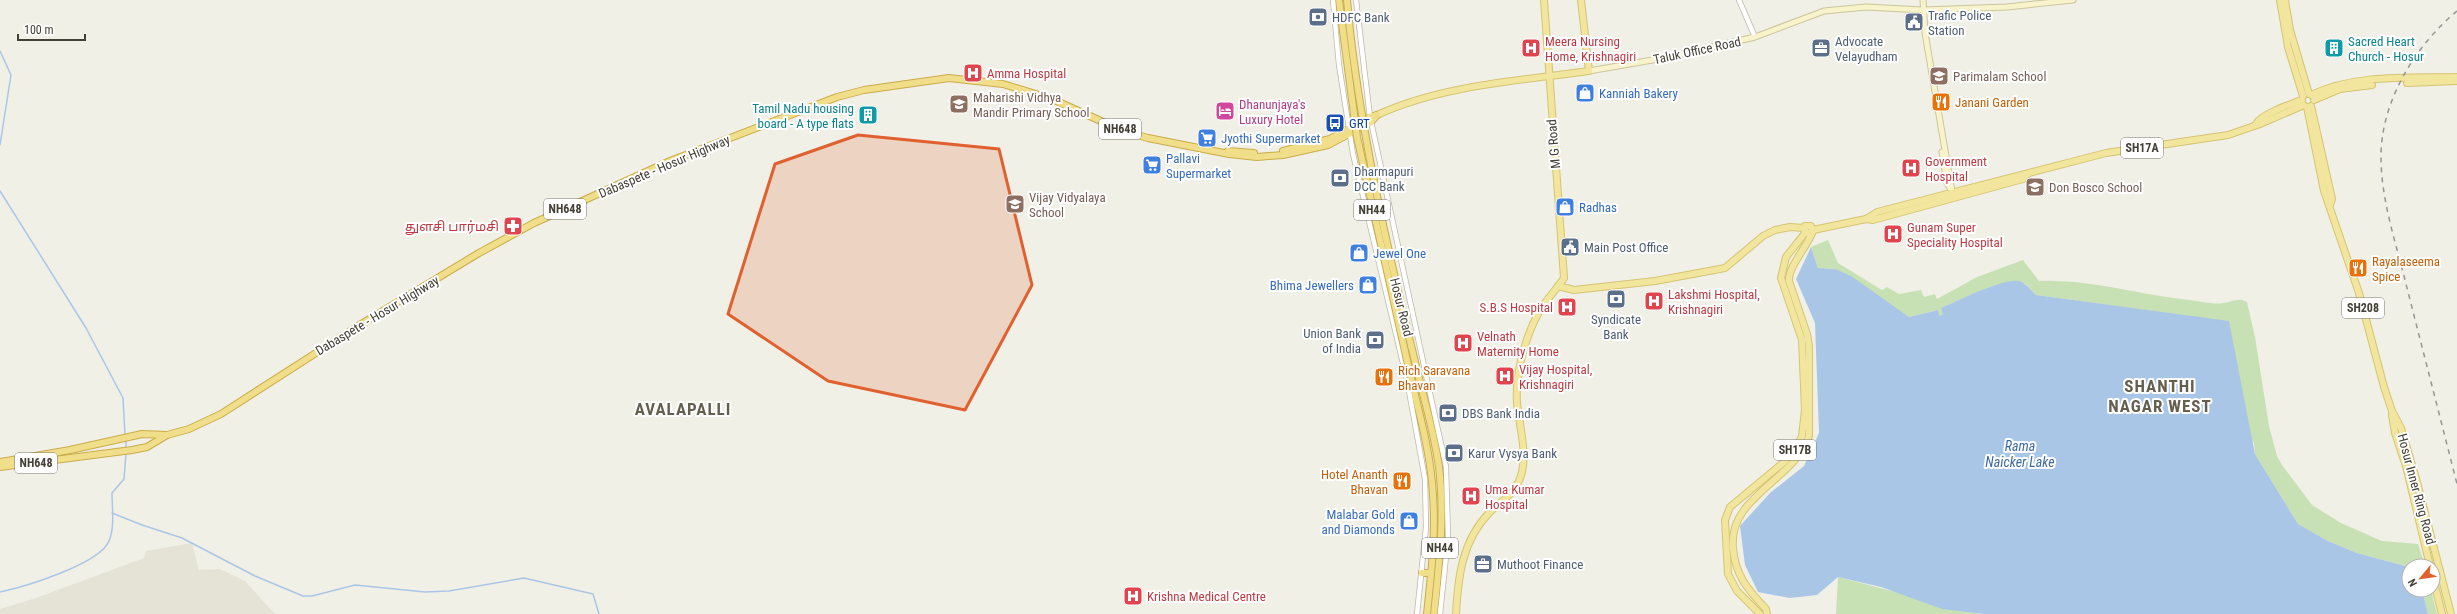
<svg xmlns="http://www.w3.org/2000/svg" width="2457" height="614" font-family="'Roboto Condensed','Noto Sans Tamil',sans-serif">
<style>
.residential{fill:#e5e2d6}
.green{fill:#c7e1b4}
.water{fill:#aac6e7}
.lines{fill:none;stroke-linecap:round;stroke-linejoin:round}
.stream{stroke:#aac6e7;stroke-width:1.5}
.tertiary-casing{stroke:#bcb8ab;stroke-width:6}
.secondary-casing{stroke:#ccc59c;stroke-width:7}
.primary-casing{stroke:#d5c471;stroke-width:8}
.trunk-casing{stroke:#caac48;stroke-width:8}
.tertiary{stroke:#fff;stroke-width:4.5}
.secondary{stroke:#f8f3ca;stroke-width:5}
.primary{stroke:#f2e69f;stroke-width:6}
.trunk{stroke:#f0de8b;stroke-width:6}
.rail{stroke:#959595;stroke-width:1.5;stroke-dasharray:5 5;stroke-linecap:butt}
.trunk-bridge-casing{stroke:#caac48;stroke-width:8;stroke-linecap:butt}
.trunk-bridge{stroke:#f0de8b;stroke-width:6}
.marked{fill:#e0612f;fill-opacity:0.2;stroke:#e0612f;stroke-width:3;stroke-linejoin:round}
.labels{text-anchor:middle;stroke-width:4;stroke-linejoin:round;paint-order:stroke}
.shield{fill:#fff;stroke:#7b7973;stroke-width:1}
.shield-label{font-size:12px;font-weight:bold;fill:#434037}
.service-label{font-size:13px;fill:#4e5e75;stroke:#fff;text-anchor:start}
.health-label{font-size:13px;fill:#be3a42;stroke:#fff;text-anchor:start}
.culture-label{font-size:13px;fill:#0d838f;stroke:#fff;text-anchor:start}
.street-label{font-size:13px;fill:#434037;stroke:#fff}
.education-label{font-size:13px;fill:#785e54;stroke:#fff;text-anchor:start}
.shop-label{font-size:13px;fill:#366cbe;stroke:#fff;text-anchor:start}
.food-label{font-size:13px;fill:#c56008;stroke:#fff;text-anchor:start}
.hotel-label{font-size:13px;fill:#b23c85;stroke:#fff;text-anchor:start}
.transit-label{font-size:13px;fill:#164399;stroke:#fff;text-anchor:start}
.water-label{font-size:14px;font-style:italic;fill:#3d6aa2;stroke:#fff}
.district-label{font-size:17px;font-weight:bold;letter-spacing:1px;fill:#655f4f;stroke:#fff}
</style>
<rect width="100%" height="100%" fill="#f1f0e7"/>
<polygon class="residential" points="192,543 199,570 220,569 245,581 275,614 0,614 0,609 36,598 144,558 146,551"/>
<g class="green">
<path d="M1828 240 1838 263 1882 290 1887 287 1899 294 1921 290 1924 297 1935 294 1937 299 1977 277 2023 260 2039 281C2089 279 2140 295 2190 300 2200 301 2213 305 2224 303 2232 302 2238 297 2247 302L2255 337 2269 426 2277 456 2282 465 2312 505 2341 523 2382 541 2418 544 2425 566 2409 567 2357 553 2328 541 2298 524 2255 454 2254 443 2151 311 2036 295C2032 291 2027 284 2022 282 2008 276 1956 302 1941 308L1944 314 1940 316 1938 310 1909 317 1835 269 1818 268 1811 247Z"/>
<polygon points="1838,577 1980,614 1836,614"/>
<polygon points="2422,590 2431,590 2437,614 2428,614"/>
</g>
<path class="water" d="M1811 247 1818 268 1835 269 1851 276 1909 317 1938 310 1940 316 1943 314 1941 308C1956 302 2008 275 2022 282 2027 285 2032 291 2036 295L2229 321 2255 454 2298 524 2328 541 2357 553 2409 567V590H2422L2428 614H1984L1942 609 1881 587 1838 577 1817 595 1790 598 1758 592 1745 565 1740 526 1770 493 1804 466 1819 433 1815 323 1796 279Z"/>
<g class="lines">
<g class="stream">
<polyline points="0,51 11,75 0,145"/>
<polyline points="0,191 86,328 123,398 125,435"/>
<polyline points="126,439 126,449"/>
<polyline points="112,513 142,525 182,538 255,576 303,596 312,596 355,585 425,592 449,591 524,578 593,594 599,614"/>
<path d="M0 592C24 587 100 564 109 541 115 527 112 508 112 493L124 479 126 453"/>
</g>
<defs>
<g id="tertiary">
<polyline points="1333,0 1339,65 1353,154 1407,380 1425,479 1426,527 1417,614"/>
<polyline points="1356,0 1370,117 1446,467 1448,537 1440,614"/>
<polyline points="1739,0 1755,37"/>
</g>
<g id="secondary">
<polyline points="1923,0 1925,33 1953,197"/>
<polyline points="1589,71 1664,58 1755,37 1824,11 1866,7 1923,10 2007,7 2073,0"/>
<polyline points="1942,152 1947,183 1950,188"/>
</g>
<g id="primary">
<polyline points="2280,0 2288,47 2303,96"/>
<polyline points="2285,0 2290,30 2309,94"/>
<polyline points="2407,83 2457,81"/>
<path d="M2311 95C2354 74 2410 78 2457 77"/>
<polyline points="2314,100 2340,89 2372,85"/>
<polyline points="2311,106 2332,199 2330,205"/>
<polyline points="2307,107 2324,191 2359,293 2384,387 2392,411 2401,428 2417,482 2451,614"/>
<path d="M1377 115C1442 85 1518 81 1589 71L1581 0"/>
<path d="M2256 124C2261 114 2291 104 2302 100"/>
<polyline points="1866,219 1877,212 2106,153 2228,135 2260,124 2304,105"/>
<polyline points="1813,230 1866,219 1873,220 2023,179 2028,174"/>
<polyline points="1558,286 1574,290 1655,281 1725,268 1763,236 1775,230 1790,227 1804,228"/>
<polyline points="2392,415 2395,433 2406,466 2430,566"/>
<polyline points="2433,578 2442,614"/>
<path d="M1456 614C1458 577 1462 541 1489 513 1504 498 1516 495 1522 472 1527 451 1519 424 1517 403 1515 374 1525 337 1539 312 1546 300 1556 290 1564 278L1544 0"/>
<polyline points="1760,614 1737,591 1728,574 1725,520 1730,507 1784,462 1796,449 1802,436 1805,410 1802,340 1781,278 1786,257 1805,233"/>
<path d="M1767 614 1766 609C1748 590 1735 575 1733 548 1728 496 1794 481 1809 436V346L1807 334 1789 281C1788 267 1807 247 1813 231L1811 226H1805V233H1812"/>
</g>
<g id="trunk">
<polyline points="1339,0 1343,31"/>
<polyline points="1347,0 1350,31"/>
<polyline points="1228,151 1254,153"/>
<polyline points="1283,151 1330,139 1370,117 1377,115"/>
<path d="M1421 386C1428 413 1435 439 1439 467 1445 516 1439 565 1434 614"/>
<path d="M1413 387C1422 423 1431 458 1433 495 1436 535 1431 575 1427 614"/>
<polyline points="0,462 70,450 142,434 167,435"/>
<polyline points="0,467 132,450 147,447 167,435 189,429 221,414 358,326 479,253 534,223 670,161 837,97 864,90 949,78 1003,84 1052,99 1123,131 1148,138 1229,154 1257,157 1283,155 1328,145 1371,122 1377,115"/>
<polyline points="1422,573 1431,573"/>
</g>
</defs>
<use href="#tertiary" class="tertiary-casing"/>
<use href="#secondary" class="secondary-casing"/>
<use href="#primary" class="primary-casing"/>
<use href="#trunk" class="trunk-casing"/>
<use href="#tertiary" class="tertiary"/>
<use href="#secondary" class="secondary"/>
<use href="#primary" class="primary"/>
<use href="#trunk" class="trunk"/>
<path class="rail" d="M2457 11C2415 46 2381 101 2381 157 2381 200 2396 243 2406 284 2423 351 2440 417 2457 484"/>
<defs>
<g id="trunk-bridge">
<polyline points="1343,31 1357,137 1413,387"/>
<path d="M1350 31C1364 151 1392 269 1421 386"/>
</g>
</defs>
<use href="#trunk-bridge" class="trunk-bridge-casing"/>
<use href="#trunk-bridge" class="trunk-bridge"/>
</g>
<path class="marked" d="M858 135 999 149 1032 285 965 410 828 381 728 314 775 164Z"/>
<defs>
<symbol id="bank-square" viewBox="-11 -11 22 22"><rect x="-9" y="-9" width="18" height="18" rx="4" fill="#5c6f8a" stroke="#fff"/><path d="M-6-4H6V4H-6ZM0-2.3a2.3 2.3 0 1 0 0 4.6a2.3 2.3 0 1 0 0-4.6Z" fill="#fff"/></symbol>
<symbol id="civic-square" viewBox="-11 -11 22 22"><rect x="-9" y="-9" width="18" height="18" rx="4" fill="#5c6f8a" stroke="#fff"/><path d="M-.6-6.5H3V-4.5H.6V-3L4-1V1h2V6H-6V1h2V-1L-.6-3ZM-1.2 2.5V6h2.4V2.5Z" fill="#fff"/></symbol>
<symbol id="hospital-square" viewBox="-11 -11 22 22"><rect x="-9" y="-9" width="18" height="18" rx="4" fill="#e0444e" stroke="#fff"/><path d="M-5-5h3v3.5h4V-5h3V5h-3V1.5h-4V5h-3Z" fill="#fff"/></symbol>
<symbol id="office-square" viewBox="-11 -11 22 22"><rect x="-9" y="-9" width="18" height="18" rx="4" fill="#5c6f8a" stroke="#fff"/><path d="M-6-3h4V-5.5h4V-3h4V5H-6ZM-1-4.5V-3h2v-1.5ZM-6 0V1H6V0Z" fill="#fff"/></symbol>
<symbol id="building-square" viewBox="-11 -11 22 22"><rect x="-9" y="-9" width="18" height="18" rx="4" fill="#0f9aa8" stroke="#fff"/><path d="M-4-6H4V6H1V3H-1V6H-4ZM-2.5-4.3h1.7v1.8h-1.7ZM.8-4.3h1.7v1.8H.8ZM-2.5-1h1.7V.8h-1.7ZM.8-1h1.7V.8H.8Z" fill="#fff"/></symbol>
<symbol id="school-square" viewBox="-11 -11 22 22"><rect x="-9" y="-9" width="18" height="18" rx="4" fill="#8d6e63" stroke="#fff"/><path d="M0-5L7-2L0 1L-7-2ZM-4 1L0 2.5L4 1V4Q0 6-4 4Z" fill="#fff"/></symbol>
<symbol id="shop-square" viewBox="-11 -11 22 22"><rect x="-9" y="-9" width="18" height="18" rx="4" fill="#3f7fe0" stroke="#fff"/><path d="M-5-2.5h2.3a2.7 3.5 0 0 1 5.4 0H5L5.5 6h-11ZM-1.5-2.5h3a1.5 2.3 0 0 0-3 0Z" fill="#fff"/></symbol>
<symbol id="restaurant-square" viewBox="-11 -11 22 22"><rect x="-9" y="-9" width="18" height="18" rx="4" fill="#e8710a" stroke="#fff"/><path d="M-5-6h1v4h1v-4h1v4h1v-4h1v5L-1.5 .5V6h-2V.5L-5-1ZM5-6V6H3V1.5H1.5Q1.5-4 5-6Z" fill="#fff"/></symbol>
<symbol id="hotel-square" viewBox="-11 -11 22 22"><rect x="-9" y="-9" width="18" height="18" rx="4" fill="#d1479c" stroke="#fff"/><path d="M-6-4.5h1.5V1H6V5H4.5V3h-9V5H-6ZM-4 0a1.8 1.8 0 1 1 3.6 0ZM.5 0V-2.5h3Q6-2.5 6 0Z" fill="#fff"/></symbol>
<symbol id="bus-square" viewBox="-11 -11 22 22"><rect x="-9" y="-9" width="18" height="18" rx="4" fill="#1a4fb4" stroke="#fff"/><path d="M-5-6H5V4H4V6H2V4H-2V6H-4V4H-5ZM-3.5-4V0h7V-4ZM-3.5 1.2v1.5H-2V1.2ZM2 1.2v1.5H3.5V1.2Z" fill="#fff"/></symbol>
<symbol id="supermarket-square" viewBox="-11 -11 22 22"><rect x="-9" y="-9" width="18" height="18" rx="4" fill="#3f7fe0" stroke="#fff"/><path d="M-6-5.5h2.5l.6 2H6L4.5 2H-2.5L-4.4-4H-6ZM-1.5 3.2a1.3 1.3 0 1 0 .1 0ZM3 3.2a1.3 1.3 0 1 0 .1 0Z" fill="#fff"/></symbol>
<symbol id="pharmacy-square" viewBox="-11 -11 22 22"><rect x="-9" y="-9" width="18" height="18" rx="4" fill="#e0444e" stroke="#fff"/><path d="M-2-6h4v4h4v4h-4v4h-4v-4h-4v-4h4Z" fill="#fff"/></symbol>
</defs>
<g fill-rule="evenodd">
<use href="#bank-square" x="1307" y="6" width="22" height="22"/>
<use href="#civic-square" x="1903" y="11" width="22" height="22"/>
<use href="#hospital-square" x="1520" y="37" width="22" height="22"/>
<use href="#office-square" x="1810" y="37" width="22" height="22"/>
<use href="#building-square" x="2323" y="37" width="22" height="22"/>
<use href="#hospital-square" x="962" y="62" width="22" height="22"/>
<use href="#school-square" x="1928" y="65" width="22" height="22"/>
<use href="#shop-square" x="1574" y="82" width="22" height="22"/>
<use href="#restaurant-square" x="1930" y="91" width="22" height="22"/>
<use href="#school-square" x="948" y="93" width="22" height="22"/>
<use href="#hotel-square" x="1214" y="100" width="22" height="22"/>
<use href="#building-square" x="857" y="104" width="22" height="22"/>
<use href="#bus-square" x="1324" y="112" width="22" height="22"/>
<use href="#supermarket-square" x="1196" y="127" width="22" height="22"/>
<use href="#supermarket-square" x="1141" y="154" width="22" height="22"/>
<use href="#hospital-square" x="1900" y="157" width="22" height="22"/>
<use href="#bank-square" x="1329" y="167" width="22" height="22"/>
<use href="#school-square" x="2024" y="176" width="22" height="22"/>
<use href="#school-square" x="1004" y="193" width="22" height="22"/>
<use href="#shop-square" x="1554" y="196" width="22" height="22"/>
<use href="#pharmacy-square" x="502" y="215" width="22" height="22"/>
<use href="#hospital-square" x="1882" y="223" width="22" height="22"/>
<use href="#civic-square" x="1559" y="236" width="22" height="22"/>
<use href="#shop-square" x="1348" y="242" width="22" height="22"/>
<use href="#restaurant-square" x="2347" y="257" width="22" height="22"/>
<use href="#shop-square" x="1357" y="274" width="22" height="22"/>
<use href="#bank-square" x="1605" y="288" width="22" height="22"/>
<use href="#hospital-square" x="1643" y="290" width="22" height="22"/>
<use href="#hospital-square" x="1556" y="296" width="22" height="22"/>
<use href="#bank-square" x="1364" y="329" width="22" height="22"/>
<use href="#hospital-square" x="1452" y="332" width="22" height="22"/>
<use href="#hospital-square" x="1494" y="365" width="22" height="22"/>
<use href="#restaurant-square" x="1373" y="366" width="22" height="22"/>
<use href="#bank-square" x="1437" y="402" width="22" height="22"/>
<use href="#bank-square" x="1443" y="442" width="22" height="22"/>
<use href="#restaurant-square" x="1391" y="470" width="22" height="22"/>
<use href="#hospital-square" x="1460" y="485" width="22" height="22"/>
<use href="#shop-square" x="1398" y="510" width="22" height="22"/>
<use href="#office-square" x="1472" y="553" width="22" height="22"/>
<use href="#hospital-square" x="1122" y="585" width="22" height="22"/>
</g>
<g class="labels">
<g class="shield">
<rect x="1099" y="119" width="42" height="20" rx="3"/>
<rect x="2121" y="138" width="42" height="20" rx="3"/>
<rect x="544" y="199" width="42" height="20" rx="3"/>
<rect x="1354" y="200" width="36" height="20" rx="3"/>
<rect x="2342" y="298" width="42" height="20" rx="3"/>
<rect x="1774" y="440" width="42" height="20" rx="3"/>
<rect x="15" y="453" width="42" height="20" rx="3"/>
<rect x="1422" y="538" width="36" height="20" rx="3"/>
</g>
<g class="shield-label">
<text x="1120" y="133">NH648</text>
<text x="2142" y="152">SH17A</text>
<text x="565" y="213">NH648</text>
<text x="1372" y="214">NH44</text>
<text x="2363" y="312">SH208</text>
<text x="1795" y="454">SH17B</text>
<text x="36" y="467">NH648</text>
<text x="1440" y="552">NH44</text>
</g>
<g class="service-label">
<text x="1928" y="20">Trafic Police<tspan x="1928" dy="15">Station</tspan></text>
<text x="1332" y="22">HDFC Bank</text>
<text x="1835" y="46">Advocate<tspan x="1835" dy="15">Velayudham</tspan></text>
<text x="1354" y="176">Dharmapuri<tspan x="1354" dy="15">DCC Bank</tspan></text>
<text x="1584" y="252">Main Post Office</text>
<text x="1616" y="324" text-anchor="middle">Syndicate<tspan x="1616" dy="15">Bank</tspan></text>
<text x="1361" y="338" text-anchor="end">Union Bank<tspan x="1361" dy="15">of India</tspan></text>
<text x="1462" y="418">DBS Bank India</text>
<text x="1468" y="458">Karur Vysya Bank</text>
<text x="1497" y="569">Muthoot Finance</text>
</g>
<g class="health-label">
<text x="1545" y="46">Meera Nursing<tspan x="1545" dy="15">Home, Krishnagiri</tspan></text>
<text x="987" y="78">Amma Hospital</text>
<text x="1925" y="166">Government<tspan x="1925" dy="15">Hospital</tspan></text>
<text x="499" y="231" text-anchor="end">துளசி பார்மசி</text>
<text x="1907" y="232">Gunam Super<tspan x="1907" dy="15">Speciality Hospital</tspan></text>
<text x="1668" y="299">Lakshmi Hospital,<tspan x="1668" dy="15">Krishnagiri</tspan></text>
<text x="1553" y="312" text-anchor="end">S.B.S Hospital</text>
<text x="1477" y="341">Velnath<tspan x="1477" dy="15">Maternity Home</tspan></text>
<text x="1519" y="374">Vijay Hospital,<tspan x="1519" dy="15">Krishnagiri</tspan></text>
<text x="1485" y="494">Uma Kumar<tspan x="1485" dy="15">Hospital</tspan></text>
<text x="1147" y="601">Krishna Medical Centre</text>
</g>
<g class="culture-label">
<text x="2348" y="46">Sacred Heart<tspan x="2348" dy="15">Church - Hosur</tspan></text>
<text x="854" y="113" text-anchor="end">Tamil Nadu housing<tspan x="854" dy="15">board - A type flats</tspan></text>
</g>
<g class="street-label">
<text transform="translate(1697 50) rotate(-12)" y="5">Taluk Office Road</text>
<text transform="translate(1553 144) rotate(-95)" y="5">M G Road</text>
<text transform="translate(664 166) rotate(-23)" y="5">Dabaspete - Hosur Highway</text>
<text transform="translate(1402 307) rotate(76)" y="5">Hosur Road</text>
<text transform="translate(377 315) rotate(-31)" y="5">Dabaspete - Hosur Highway</text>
<text transform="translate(2417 489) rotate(75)" y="5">Hosur Inner Ring Road</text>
</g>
<g class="education-label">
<text x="1953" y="81">Parimalam School</text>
<text x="973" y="102">Maharishi Vidhya<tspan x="973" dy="15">Mandir Primary School</tspan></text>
<text x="2049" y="192">Don Bosco School</text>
<text x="1029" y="202">Vijay Vidyalaya<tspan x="1029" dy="15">School</tspan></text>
</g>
<g class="shop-label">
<text x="1599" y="98">Kanniah Bakery</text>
<text x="1221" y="143">Jyothi Supermarket</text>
<text x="1166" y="163">Pallavi<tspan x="1166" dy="15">Supermarket</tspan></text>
<text x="1579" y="212">Radhas</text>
<text x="1373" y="258">Jewel One</text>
<text x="1354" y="290" text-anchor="end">Bhima Jewellers</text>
<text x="1395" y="519" text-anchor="end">Malabar Gold<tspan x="1395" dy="15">and Diamonds</tspan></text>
</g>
<g class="food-label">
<text x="1955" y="107">Janani Garden</text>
<text x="2372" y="266">Rayalaseema<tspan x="2372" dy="15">Spice</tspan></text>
<text x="1398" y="375">Rich Saravana<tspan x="1398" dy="15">Bhavan</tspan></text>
<text x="1388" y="479" text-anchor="end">Hotel Ananth<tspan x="1388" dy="15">Bhavan</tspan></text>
</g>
<g class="hotel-label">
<text x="1239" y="109">Dhanunjaya's<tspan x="1239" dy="15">Luxury Hotel</tspan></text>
</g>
<g class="transit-label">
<text x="1349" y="128">GRT</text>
</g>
<g class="water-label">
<text x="2020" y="451">Rama<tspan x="2020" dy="16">Naicker Lake</tspan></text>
</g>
<g class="district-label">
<text x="2160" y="392">SHANTHI<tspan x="2160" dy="20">NAGAR WEST</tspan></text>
<text x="683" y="415">AVALAPALLI</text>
</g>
</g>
<g transform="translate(2421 578) rotate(241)"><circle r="19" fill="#ffffff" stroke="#b4b3af"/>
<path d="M0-3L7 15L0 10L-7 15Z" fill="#e0612f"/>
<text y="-6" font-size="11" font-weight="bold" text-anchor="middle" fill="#434037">N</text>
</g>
<path d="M18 34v6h67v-6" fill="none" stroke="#434037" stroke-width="2"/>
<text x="24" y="34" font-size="12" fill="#434037" stroke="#ffffff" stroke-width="3" paint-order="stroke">100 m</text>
</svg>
